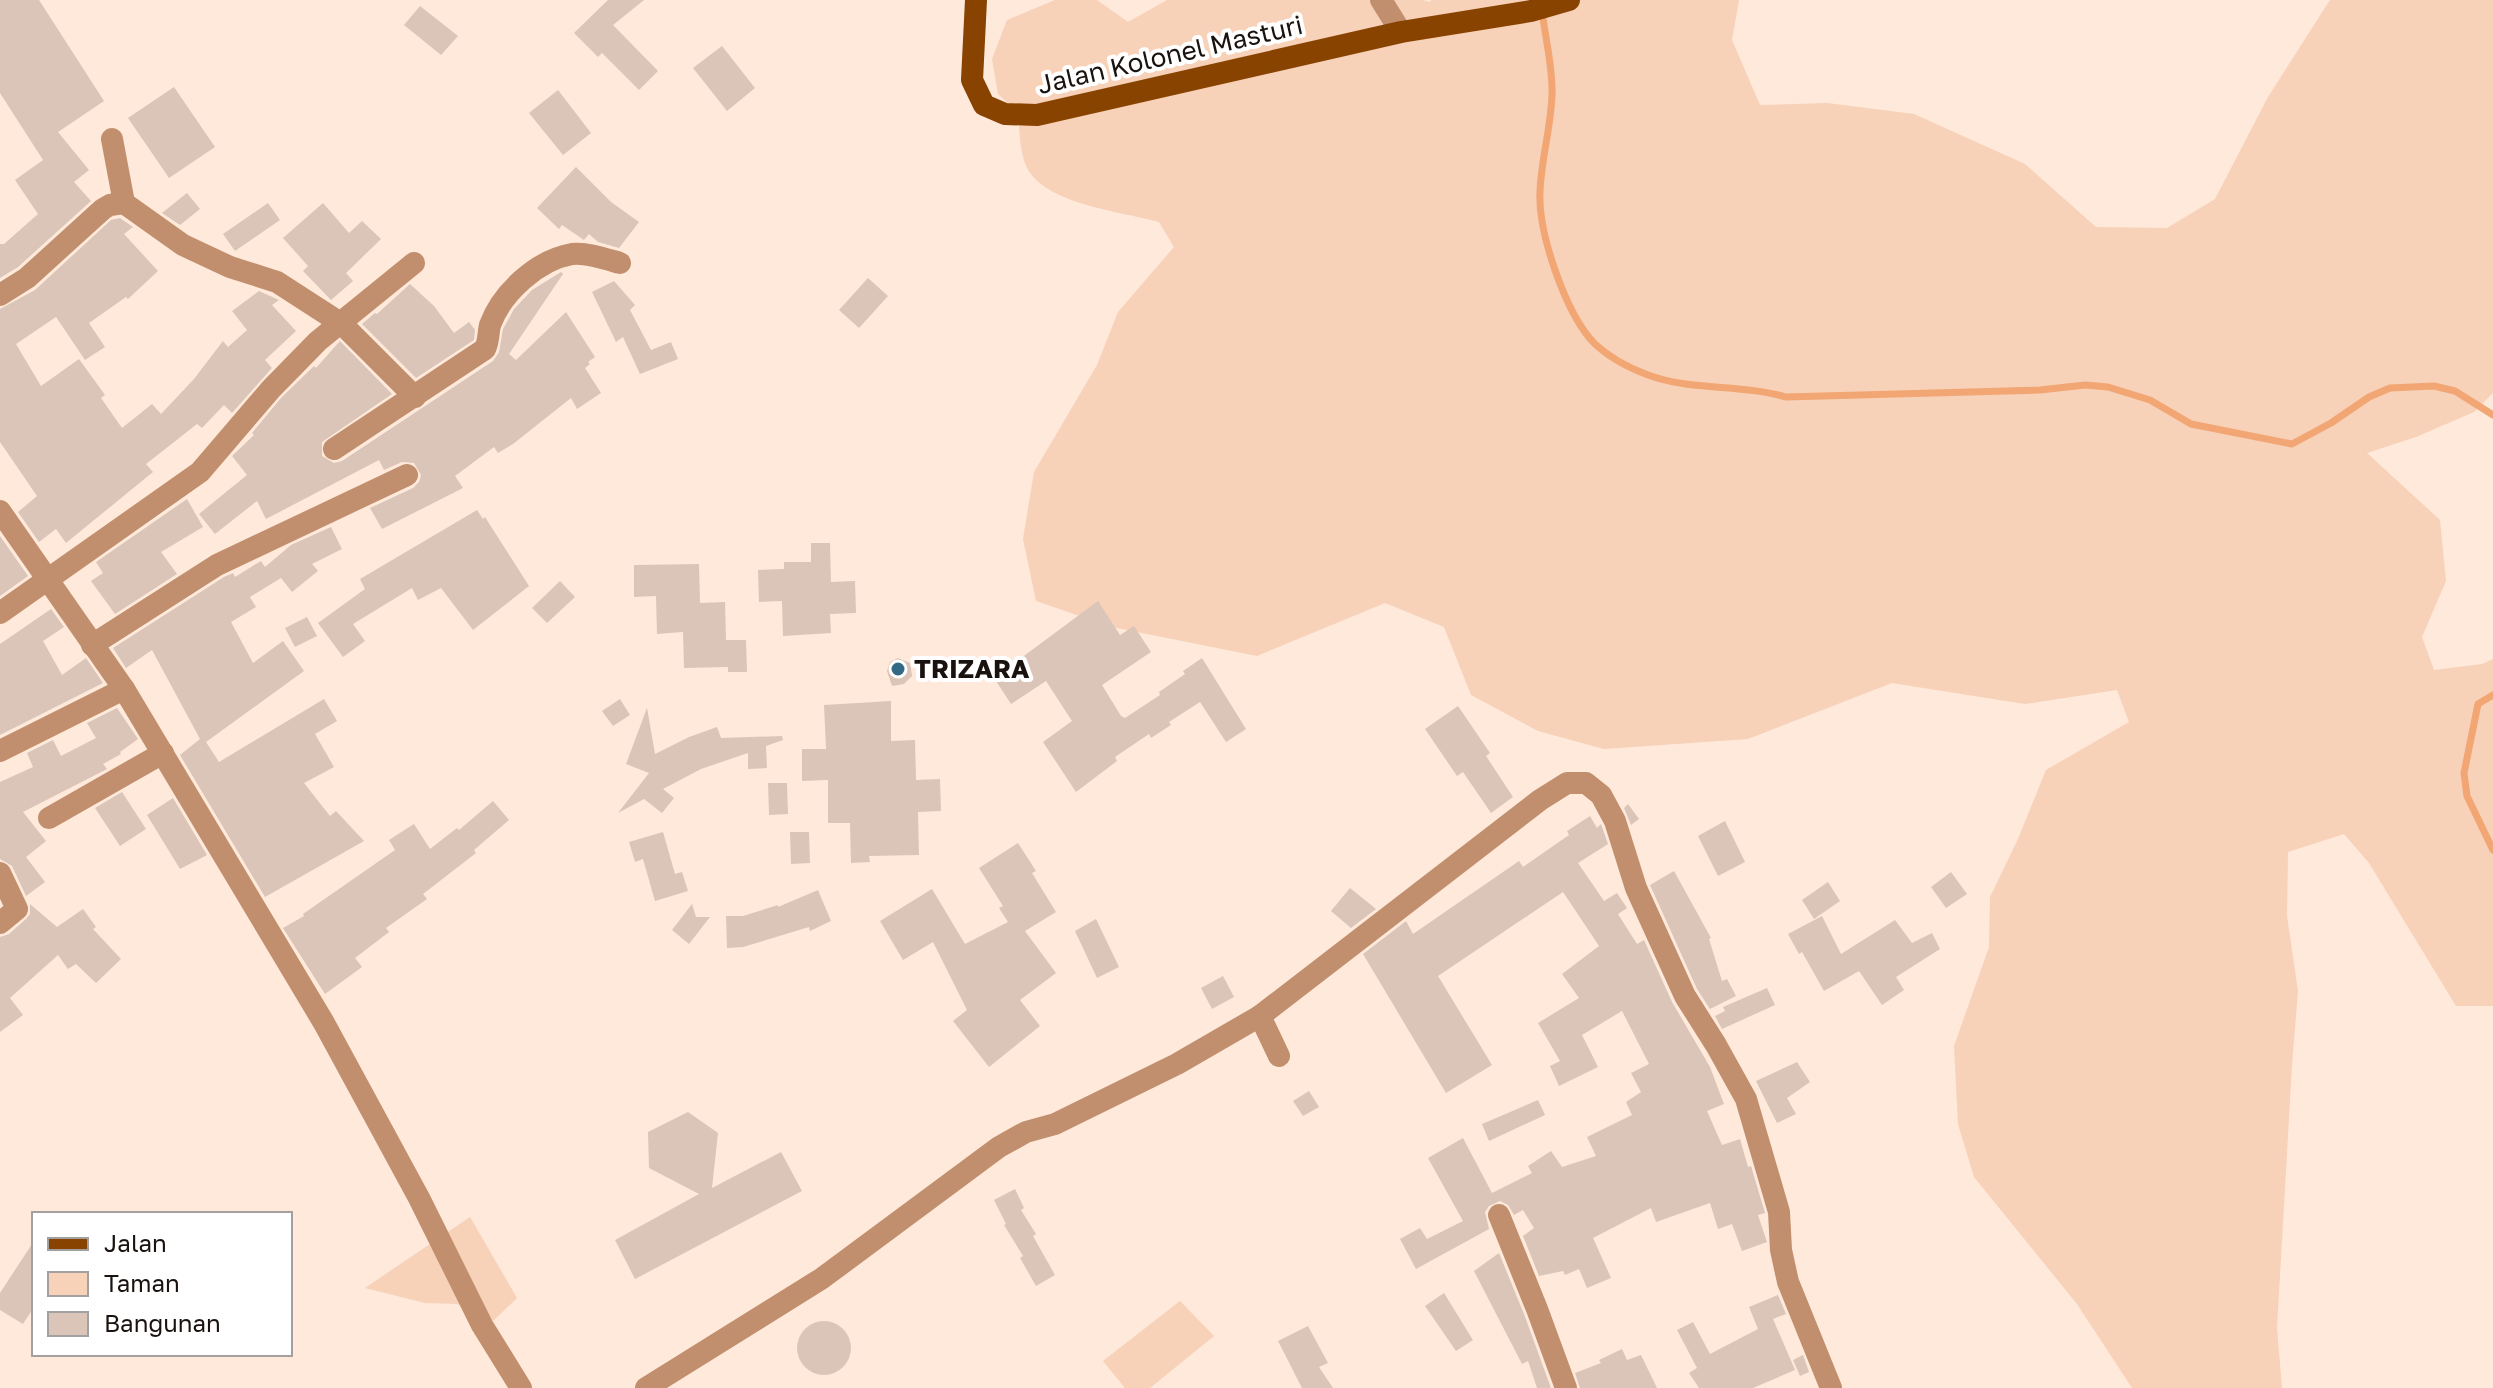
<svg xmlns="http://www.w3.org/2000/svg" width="2493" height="1388" font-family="'Golos Text',sans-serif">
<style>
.green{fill:#f7d1b8}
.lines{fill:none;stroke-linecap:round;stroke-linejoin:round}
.stream{stroke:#f1a674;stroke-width:7}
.building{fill:#dac5b8}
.minor{stroke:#c18f6e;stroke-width:22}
.primary{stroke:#884300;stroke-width:22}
.poi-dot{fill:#346985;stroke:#fff;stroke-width:3}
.labels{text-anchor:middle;stroke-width:8;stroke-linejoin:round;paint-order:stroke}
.street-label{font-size:26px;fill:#19120e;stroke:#fff}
.poi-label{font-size:26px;font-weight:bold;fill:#19120e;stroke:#fff;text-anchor:start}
</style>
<rect width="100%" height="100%" fill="#fee9db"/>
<g class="green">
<path d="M1055 0H1097L1128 22 1167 0H1423L1430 2 1431 0H1739L1732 40 1760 105 1827 103 1914 114 2025 164 2096 227 2167 228 2215 199 2268 97 2330 0H2493V393L2474 412 2416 437 2367 453 2440 520 2446 581 2422 637 2434 670 2482 664 2493 659V1006H2456L2369 863 2344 834 2288 852 2287 916 2298 991 2292 1065 2277 1328 2282 1388H2132L2077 1304 1974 1177 1958 1124 1954 1046 1989 947 1990 897 2018 839 2046 770 2129 722 2117 690 2025 704 1892 683 1748 739 1604 749 1538 731 1471 695 1444 627 1385 603 1257 656 1112 627 1036 601 1023 539 1034 472 1097 365 1118 312 1174 247 1159 222C1123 212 1054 205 1031 174 1019 159 1020 131 1018 113L998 94 992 59 1007 20Z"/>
<polygon points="470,1217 517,1298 493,1321 457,1304 425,1303 365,1288"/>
<polygon points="1180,1301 1214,1336 1150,1388 1125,1388 1103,1361"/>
</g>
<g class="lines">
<g class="stream">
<path d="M1542 10C1545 38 1553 67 1552 95 1551 127 1541 160 1540 192 1538 233 1566 315 1595 344 1610 358 1629 368 1648 375 1691 391 1742 384 1786 397L2040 390 2085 385 2108 387 2150 400 2191 424 2292 444 2331 423 2369 397 2390 388 2434 386 2455 391 2493 415"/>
<polyline points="2493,695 2478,704 2464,773 2467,796 2493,850"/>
</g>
</g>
<g class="building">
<polygon points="0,0 39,0 104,101 58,132 89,170 74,182 91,201 18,267 0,278 0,244 4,244 38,214 15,180 43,160 0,93"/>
<polygon points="608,0 644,0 613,25 658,71 639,90 602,53 598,57 574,33"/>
<polygon points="420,6 458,36 441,55 404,25"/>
<polygon points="722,46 755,88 727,111 693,68"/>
<polygon points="174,87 215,147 169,178 128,118"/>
<polygon points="558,90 591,133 563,155 529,113"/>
<polygon points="576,167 611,202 639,222 619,248 598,242 589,234 584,240 562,225 559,229 537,208"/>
<polygon points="187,193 200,209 180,225 162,213"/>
<polygon points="268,203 280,220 235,251 223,234"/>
<polygon points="323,203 349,233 362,221 381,239 346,273 353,281 331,300 303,271 308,266 283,238"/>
<polygon points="120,218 133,227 124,234 158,271 128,299 126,297 89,323 105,347 85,360 56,317 16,344 41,386 79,359 105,395 101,398 122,428 152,404 161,414 194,379 223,341 228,347 247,330 232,311 259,291 279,300 272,305 296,331 265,360 272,368 232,413 224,405 202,428 197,424 146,464 153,472 66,543 56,529 39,542 18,512 37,496 0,442 0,309 35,290 111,220"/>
<polygon points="561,272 563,274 509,354 516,360 566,312 595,357 588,362 590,364 585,368 601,393 577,409 571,398 513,444 498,453 494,447 455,476 463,488 382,529 370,508 413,488 419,482 421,475 414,463 402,462 384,470 379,460 266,519 257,501 215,534 199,514 247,475 232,456 254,435 252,433 281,398 314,366 316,368 340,341 392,394 322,442 322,456 334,463 342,461 493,361 499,352 503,329 514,309 532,290"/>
<polygon points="868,278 888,296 859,328 839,310"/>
<polygon points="614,281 635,305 630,310 651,350 671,342 678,359 640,374 623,337 616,342 592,292"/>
<polygon points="410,284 434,306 454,333 469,322 475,330 474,340 416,378 362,324 375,313 377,314"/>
<polygon points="187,499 203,527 161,552 177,574 115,614 91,581 103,573 96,562"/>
<polygon points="477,510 483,519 485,517 529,586 473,630 441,588 418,600 412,588 353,624 365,641 343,657 318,623 365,589 360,579"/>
<polygon points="331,527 342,549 312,564 318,571 292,592 281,578 250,597 256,607 231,622 253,663 283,641 304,671 206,742 219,762 324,699 337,721 315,734 334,767 304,783 330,816 336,811 364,841 265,897 180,755 200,739 152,650 126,668 113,648 224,577 233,573 235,577 261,561 265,567 291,545"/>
<polygon points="0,536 28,576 0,596"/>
<polygon points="811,543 830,543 831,582 855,581 856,613 830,614 831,633 783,636 782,601 759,602 758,570 784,569 784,562 811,562"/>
<polygon points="699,564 700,603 725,602 726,640 746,640 747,672 728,672 728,667 684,668 683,632 657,634 656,596 634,597 634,565"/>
<polygon points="560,581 575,597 547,623 532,608"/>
<polygon points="1098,601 1120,635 1134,626 1151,652 1102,685 1121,716 1125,718 1160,695 1159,692 1185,674 1183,671 1202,658 1246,729 1226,742 1200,702 1169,722 1171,725 1151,738 1149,734 1115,757 1117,761 1076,792 1043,742 1072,721 1046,681 1011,704 994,678"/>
<polygon points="51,609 64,627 43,641 62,675 86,658 103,683 0,735 0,644"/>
<polygon points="307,617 317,636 295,647 285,628"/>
<polygon points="898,658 910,663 912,676 904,684 892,686 887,671 890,662"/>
<polygon points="620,699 630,715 613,726 602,711"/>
<polygon points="891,701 891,741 915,740 916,780 940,779 941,811 918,812 919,855 869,856 870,862 851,863 850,823 828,823 828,780 802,781 802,749 826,749 824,705"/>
<polygon points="1458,706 1490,753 1486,756 1513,797 1491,813 1463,772 1457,776 1425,729"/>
<polygon points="117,708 138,739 120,752 121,754 103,764 107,769 23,812 46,841 26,857 45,882 26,896 12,866 0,859 0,782 33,767 27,753 53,740 61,756 96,738 87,723"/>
<polygon points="647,708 655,754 689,737 717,727 721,738 782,736 783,740 766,746 767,768 748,769 748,753 701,769 663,789 674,798 662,813 644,799 618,813 649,773 626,764"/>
<polygon points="768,783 787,783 788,814 769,815"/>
<polygon points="122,792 146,829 120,846 95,808"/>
<polygon points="173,798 207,855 180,869 147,815"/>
<polygon points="493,801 509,820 474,850 476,853 423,894 427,899 386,928 389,932 355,958 362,967 325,994 283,928 304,916 303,914 395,850 389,840 414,824 430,849 457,828 459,830"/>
<polygon points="1628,804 1639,819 1631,825 1624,808"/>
<polygon points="1590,816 1597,828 1601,824 1608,844 1578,863 1604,901 1617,893 1627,908 1618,914 1637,944 1644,940 1672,1002 1710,1067 1724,1104 1707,1111 1722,1145 1740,1139 1748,1167 1751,1166 1765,1213 1758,1215 1767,1242 1742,1251 1732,1224 1718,1229 1710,1203 1656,1222 1651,1208 1593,1238 1611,1278 1587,1288 1579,1269 1565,1275 1563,1271 1539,1276 1523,1236 1534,1228 1523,1210 1514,1215 1508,1205 1500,1201 1489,1206 1485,1212 1489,1229 1416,1269 1400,1239 1420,1228 1427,1239 1463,1221 1428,1158 1463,1138 1492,1193 1532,1173 1528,1166 1551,1151 1562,1167 1596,1156 1587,1137 1632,1115 1626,1102 1641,1092 1631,1073 1649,1064 1622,1011 1582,1035 1598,1067 1559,1086 1550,1066 1560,1061 1538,1023 1579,998 1562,974 1599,946 1563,892 1438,976 1492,1065 1446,1093 1363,954 1406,921 1413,934 1519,861 1523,867 1569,835 1567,831"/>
<polygon points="1725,821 1745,862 1718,876 1698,836"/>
<polygon points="663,832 675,874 682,872 688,891 655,901 643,859 635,862 629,842"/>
<polygon points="790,832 809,832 810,863 791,864"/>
<polygon points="1018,843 1036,871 1032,873 1056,912 1025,931 1056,973 1020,1000 1040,1026 989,1067 953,1021 967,1010 933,942 903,960 880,921 932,889 965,944 1008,922 999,908 1003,906 979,868"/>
<polygon points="1674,871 1711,938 1709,939 1722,981 1727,979 1736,996 1710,1009 1697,989 1650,885"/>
<polygon points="1951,872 1967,894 1946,908 1931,887"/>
<polygon points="1828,882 1840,901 1814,919 1802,900"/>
<polygon points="1350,888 1376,909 1351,928 1331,911"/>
<polygon points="818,890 831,921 810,931 809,927 743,947 727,948 726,916 743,916 778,905 778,907"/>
<polygon points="30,904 57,927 83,909 96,927 93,929 121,959 96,983 76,964 68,969 58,955 10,998 23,1015 0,1032 0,937 9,934 26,919 30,914"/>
<polygon points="692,904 696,917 710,917 689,944 672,930"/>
<polygon points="1822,916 1841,954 1895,920 1912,943 1932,933 1940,949 1896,977 1904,990 1882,1005 1859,971 1824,991 1802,952 1799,954 1788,934"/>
<polygon points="1096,919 1119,967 1097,978 1075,931"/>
<polygon points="1223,976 1234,997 1212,1009 1201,988"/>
<polygon points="1767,988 1775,1005 1722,1029 1715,1016 1725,1011 1723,1007"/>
<polygon points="1797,1062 1810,1082 1787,1098 1796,1114 1777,1123 1756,1081"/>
<polygon points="1309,1091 1319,1107 1303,1116 1293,1101"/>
<polygon points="1538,1100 1545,1115 1489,1141 1482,1124"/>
<polygon points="688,1112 718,1133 712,1188 781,1152 802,1191 635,1279 615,1240 699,1194 649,1168 648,1132"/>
<polygon points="1015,1189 1024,1208 1021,1210 1036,1234 1033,1236 1055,1275 1036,1286 1020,1258 1023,1256 1004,1225 1006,1224 994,1200"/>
<polygon points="34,1241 34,1307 23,1324 0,1310 0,1293"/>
<polygon points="1499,1253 1524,1314 1551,1388 1537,1388 1528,1361 1522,1364 1474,1271"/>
<polygon points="1444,1293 1473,1340 1456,1351 1425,1306"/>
<polygon points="1778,1295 1786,1314 1773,1319 1795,1370 1753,1388 1699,1388 1689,1373 1697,1368 1677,1330 1693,1322 1710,1354 1758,1329 1749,1307"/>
<circle cx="824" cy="1348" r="27"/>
<polygon points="1308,1326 1328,1363 1319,1367 1333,1388 1302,1388 1278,1341"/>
<polygon points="1622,1349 1627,1360 1641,1355 1657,1388 1580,1388 1575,1373 1601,1363 1599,1360"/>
<polygon points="1803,1355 1809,1372 1800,1376 1793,1360"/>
</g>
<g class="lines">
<g class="minor">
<polyline points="1381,0 1401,32"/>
<polyline points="112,139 124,203"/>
<polyline points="0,295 27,278 103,209 110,205 124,203 183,245 230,267 277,282 342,324 415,397"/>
<path d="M334 449 485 349C489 341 488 333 490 325 502 292 538 260 572 254 586 252 606 259 620 263"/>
<polyline points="0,511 124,689 324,1023 419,1198 482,1325 521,1388"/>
<polyline points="0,613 200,472 271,389 318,341 414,263"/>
<polyline points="92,645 217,565 407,475"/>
<polyline points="0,751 124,689"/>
<polyline points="49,818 163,753"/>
<polyline points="0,873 17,909 0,923"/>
<polyline points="1260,1016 1279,1056"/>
<polyline points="1499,1215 1537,1309 1566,1388"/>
<polyline points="646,1388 821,1279 999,1147 1026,1132 1055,1124 1177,1064 1260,1016 1540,800 1567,783 1586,783 1601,795 1615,821 1636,888 1685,996 1716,1045 1746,1099 1779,1212 1781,1250 1788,1282 1831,1388"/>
</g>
<polyline class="primary" points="976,0 972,80 984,105 1005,114 1037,115 1401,32 1531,11 1569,0"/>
</g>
<circle class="poi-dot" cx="898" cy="669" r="8"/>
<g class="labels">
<g class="street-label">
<text transform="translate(1170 55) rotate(-13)" y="9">Jalan Kolonel Masturi</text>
</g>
<g class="poi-label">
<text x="914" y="678">TRIZARA</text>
</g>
</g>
<rect x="32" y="1212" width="260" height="144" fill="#ffffff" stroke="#a3a09f" stroke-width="2"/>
<rect x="48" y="1238" width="40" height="12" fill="#884300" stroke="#a3a09f" stroke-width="2"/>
<text x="104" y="1252" font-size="24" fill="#19120e">Jalan</text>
<rect x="48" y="1272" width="40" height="24" fill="#f7d1b8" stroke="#a3a09f" stroke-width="2"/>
<text x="104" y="1292" font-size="24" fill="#19120e">Taman</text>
<rect x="48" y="1312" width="40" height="24" fill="#dac5b8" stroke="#a3a09f" stroke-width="2"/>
<text x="104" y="1332" font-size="24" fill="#19120e">Bangunan</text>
</svg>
